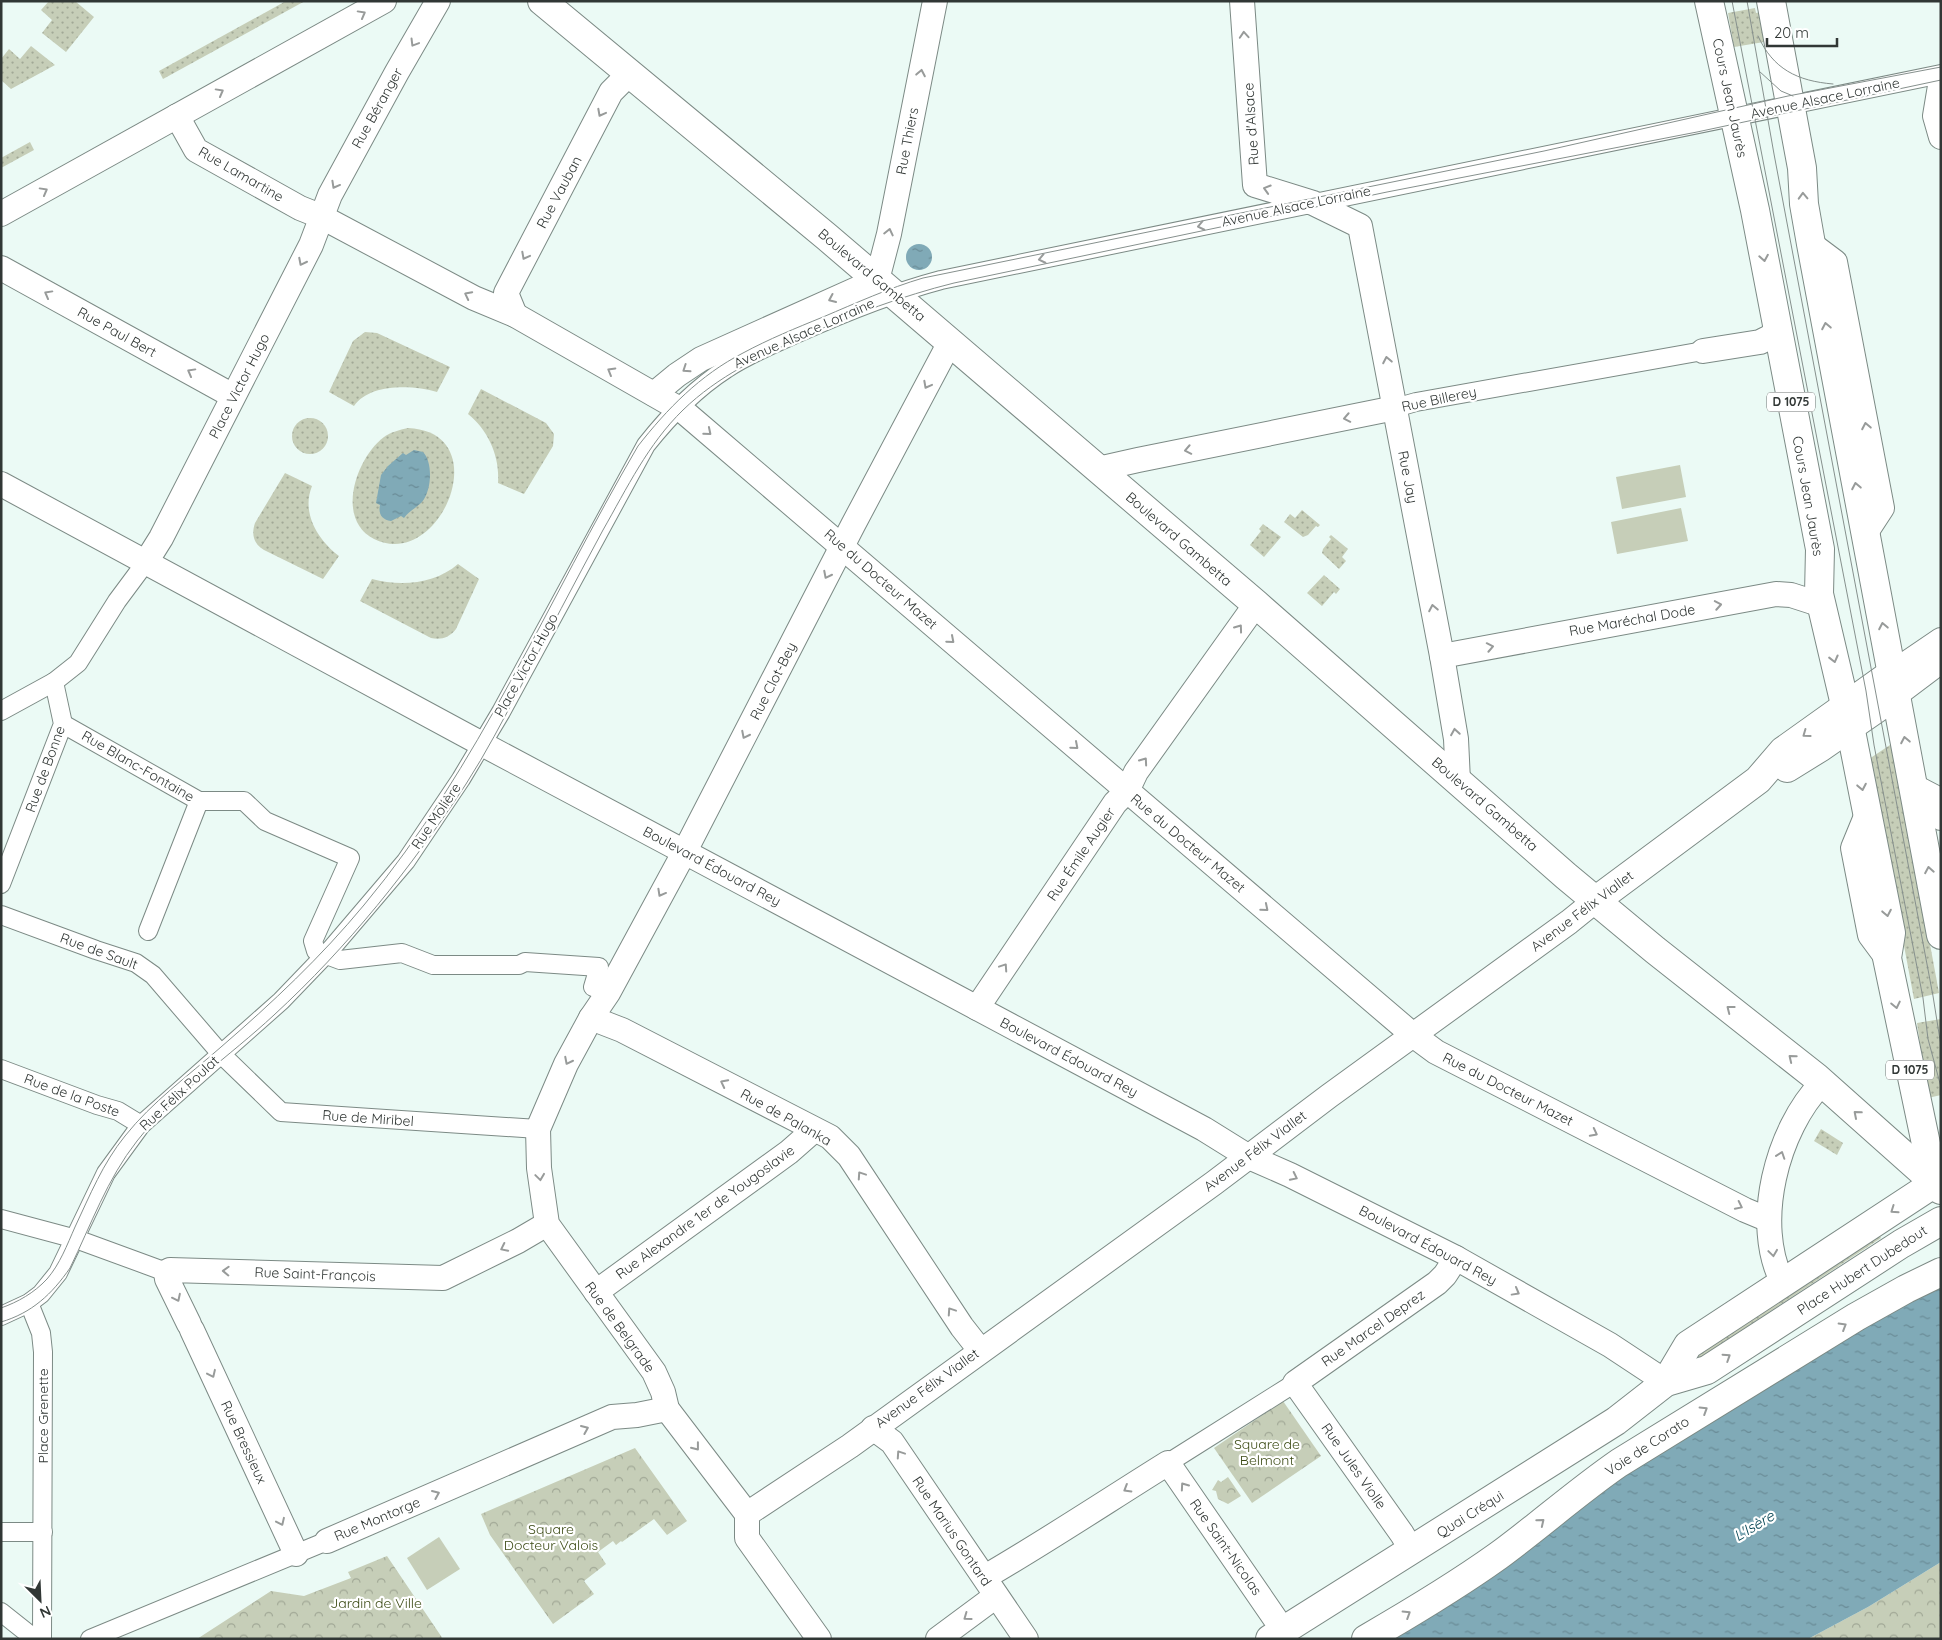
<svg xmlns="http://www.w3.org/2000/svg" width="1942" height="1640" font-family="Quicksand,sans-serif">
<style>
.grass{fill:url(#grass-dots)}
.park{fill:url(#park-crowns)}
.pitch{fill:#c6ceb8}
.water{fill:url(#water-ripples)}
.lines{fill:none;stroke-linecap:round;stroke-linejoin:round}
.pedestrian-casing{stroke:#7c8a85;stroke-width:20}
.minor-casing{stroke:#7c8a85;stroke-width:26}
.tertiary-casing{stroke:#7c8a85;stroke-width:30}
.secondary-casing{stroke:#7c8a85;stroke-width:30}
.primary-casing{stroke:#7c8a85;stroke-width:30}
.pedestrian{stroke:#fff;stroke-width:18}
.minor{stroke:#fff;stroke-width:24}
.tertiary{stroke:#fff;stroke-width:28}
.secondary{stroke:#fff;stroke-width:28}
.primary{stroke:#fff;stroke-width:28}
.tram{stroke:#86908d;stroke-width:1}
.oneway{stroke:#989b9a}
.labels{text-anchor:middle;stroke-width:4.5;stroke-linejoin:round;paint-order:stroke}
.shield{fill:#fff;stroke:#6f7372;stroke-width:1}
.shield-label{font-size:12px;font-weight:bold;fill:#313735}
.street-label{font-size:14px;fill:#313735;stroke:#fff}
.park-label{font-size:14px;fill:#3c4b15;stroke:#fff}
.water-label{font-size:15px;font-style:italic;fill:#054554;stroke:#fff}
</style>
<defs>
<pattern id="grass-dots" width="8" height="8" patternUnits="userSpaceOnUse" patternTransform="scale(1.25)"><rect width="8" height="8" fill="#c6ceb8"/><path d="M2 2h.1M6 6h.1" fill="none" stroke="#a1a896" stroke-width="1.8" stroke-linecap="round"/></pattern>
<pattern id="park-crowns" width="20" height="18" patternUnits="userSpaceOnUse" patternTransform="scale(1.25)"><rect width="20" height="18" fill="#c6ceb8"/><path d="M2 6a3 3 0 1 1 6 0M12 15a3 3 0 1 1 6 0" fill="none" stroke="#a1a896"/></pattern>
<pattern id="water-ripples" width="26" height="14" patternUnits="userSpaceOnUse" patternTransform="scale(1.25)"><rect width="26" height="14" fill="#80aab7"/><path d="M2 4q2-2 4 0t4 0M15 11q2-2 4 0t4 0" fill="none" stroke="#698b96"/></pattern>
</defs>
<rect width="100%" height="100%" fill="#ebfaf5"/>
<g class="grass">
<polygon points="49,1 75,1 94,17 66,52 42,33 52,20 41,10"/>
<polygon points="286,1 305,1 163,79 159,71"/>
<polygon points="1755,8 1756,13 1765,11 1770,41 1734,47 1728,13"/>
<polygon points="31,46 55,65 11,89 1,80 1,59 9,49 20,59"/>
<polygon points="30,142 34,150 1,168 1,158"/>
<path d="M365 332 377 333 450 367 437 392C413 385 370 383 354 406L329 392 353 341Z"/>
<path d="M481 389 546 423 554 434 553 446 524 494 498 483C500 457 489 431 468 414Z"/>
<circle cx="310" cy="436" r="18"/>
<path d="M408 428C498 432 440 572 374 539 335 519 356 458 384 437 391 432 399 430 408 428Z"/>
<path d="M285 473 312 486C301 513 318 540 339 556L323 579 264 550C254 544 251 535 255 523Z"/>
<polygon points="1302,510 1320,525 1318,527 1316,526 1308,535 1303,537 1284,522 1290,514 1295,518"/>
<polygon points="1263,524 1281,537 1264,557 1250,545 1261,531 1259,529"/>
<polygon points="1331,535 1348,549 1342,557 1346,561 1339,569 1322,553 1323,549 1331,539 1329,537"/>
<path d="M458 564 479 579 456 629C449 638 441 640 431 638L360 601 372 579C401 587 435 584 458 564Z"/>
<polygon points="1324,575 1340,589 1336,594 1334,592 1322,606 1307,593"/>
<polygon points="1893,743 1939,993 1914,999 1869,759"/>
<polygon points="1941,1019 1941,1095 1928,1098 1917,1023"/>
<polygon points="1821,1129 1843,1143 1837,1155 1814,1141"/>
<polygon points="1877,1231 1881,1238 1695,1361 1695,1352"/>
</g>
<g class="park">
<polygon points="1283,1401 1321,1456 1252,1503 1214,1448"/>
<polygon points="635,1448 687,1521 667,1535 654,1519 622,1542 621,1541 616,1545 613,1541 598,1552 606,1564 584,1581 594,1594 553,1624 490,1535 481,1514"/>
<polygon points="1228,1477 1241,1496 1228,1504 1218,1499 1216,1491 1212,1490 1218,1480 1221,1482"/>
<polygon points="387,1556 443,1639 197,1639 271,1591 304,1596 351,1578 348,1572"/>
<polygon points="1941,1562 1941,1639 1808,1639 1868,1607"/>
</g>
<g class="pitch">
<polygon points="1680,465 1686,497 1622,509 1616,477"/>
<polygon points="1681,508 1688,541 1617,554 1611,522"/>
<polygon points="439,1537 460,1569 427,1590 407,1558"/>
</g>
<g class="water">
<circle cx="919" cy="257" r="13"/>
<path d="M414 450 423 452C433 462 432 490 422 502 416 508 409 511 404 518L401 516 391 521C382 520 378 514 380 505L376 503 381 475 388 466 403 453 406 455Z"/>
<polygon points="1941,1279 1941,1562 1868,1607 1808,1639 1383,1639 1600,1485"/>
</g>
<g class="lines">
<defs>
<g id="pedestrian">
<polyline points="1395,408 1416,402 1703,351"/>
<polyline points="1,711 54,682 78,663 117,601 146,562"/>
<polyline points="63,724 199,801 244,801 265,821 350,858 313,941 316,951 340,960 402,953 433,965 519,965 525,962 599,967 593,987 608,993"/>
<polyline points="1,884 63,724 54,682"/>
<polyline points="1,915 96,950 136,963 153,975 221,1054 281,1112 538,1129"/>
<polyline points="148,931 199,801"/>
<polyline points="1,1069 97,1105 118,1111 141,1125"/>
<polyline points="1,1219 76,1239 166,1272"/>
<polyline points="29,1303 41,1333 43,1352 42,1639"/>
<path d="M1 1316 29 1303 41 1294 58 1273 106 1173 141 1125 281 1001 331 949 406 861 461 779 501 712 646 445C669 416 695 389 726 369 748 354 774 344 798 333 845 312 892 293 941 280L1941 74"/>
<polyline points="1168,1463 1295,1383"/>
<polyline points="1,1532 43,1532"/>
<polyline points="1,1612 35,1639"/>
<polyline points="90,1639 327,1541"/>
</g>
<g id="minor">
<polyline points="1242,1 1255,185 1313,203 1360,226 1442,656 1456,739 1458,781"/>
<polyline points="1941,80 1935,116 1941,137"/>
<polyline points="177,116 196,150 300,208 320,216 474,298 515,315 683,411 1413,1035 1436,1052 1745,1210 1769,1220"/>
<polyline points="1,214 384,1"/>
<polyline points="1811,244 1835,262 1882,508 1865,534"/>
<polyline points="1,268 233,396"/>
<polyline points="515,315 506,293 611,92 629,74"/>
<polyline points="1703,351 1760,342 1770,337 1777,329"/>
<polyline points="654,394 677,375 701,359 877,280 889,234 935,1"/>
<polyline points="1098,469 1138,460 1395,408"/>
<polyline points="1,484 469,737 1204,1129 1249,1157 1290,1175 1456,1258 1610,1345 1666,1382"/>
<polyline points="146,562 161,538 311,245 330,195 397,72 438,1"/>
<polyline points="1442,656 1776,594 1791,595 1822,605"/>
<polyline points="1891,674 1941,640"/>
<polyline points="1896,695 1941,661"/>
<polyline points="1913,786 1938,799 1941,818"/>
<polyline points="1867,814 1853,848 1870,935 1887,958"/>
<polyline points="977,1008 1115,803 1127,791 1136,772 1256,604"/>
<polyline points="591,1018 622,1030 830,1137 849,1156 962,1327 980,1350"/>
<path d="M1783 1283C1752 1224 1777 1129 1822 1083"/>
<polyline points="596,1292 789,1152 814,1130"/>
<polyline points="189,1324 167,1279 166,1272 170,1270 443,1278 518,1241 547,1224"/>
<polyline points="192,1330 296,1554"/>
<polyline points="873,1428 892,1442 1026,1639"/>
<polyline points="747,1514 850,1446 1214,1183 1329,1096 1569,922 1595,901"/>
<polyline points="327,1541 612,1417 637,1415 667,1409"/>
<polyline points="1412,1551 1402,1534 1295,1383 1437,1283 1445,1275 1456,1258"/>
<path d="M985 1577C1047 1541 1107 1501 1168 1463L1283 1630"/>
<polyline points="819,1639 747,1538 747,1514 667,1409 663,1392 654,1372 547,1224 539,1168 538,1129 566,1064 591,1018 608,993 685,851 853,525 950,342"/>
<polyline points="938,1639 996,1596"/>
</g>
<g id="tertiary">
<polyline points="542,1 827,237 1256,604 1566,876 1655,950 1816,1077 1934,1182"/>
<polyline points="1787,768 1821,747 1896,695"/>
<polyline points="1595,901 1758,780 1783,751 1891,674"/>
<path d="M1366 1639C1411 1613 1456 1586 1498 1556 1539 1526 1577 1492 1619 1463L1856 1317 1906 1289 1941 1272"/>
</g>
<g id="secondary">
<polyline points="1666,1382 1688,1345 1941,1179"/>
<polyline points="1270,1639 1616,1421 1666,1382 1707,1370 1901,1244 1941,1221"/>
</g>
<g id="primary">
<polyline points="1709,1 1755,210 1820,549 1819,594 1850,726 1891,933 1887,958 1934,1182 1941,1190"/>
<polyline points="1771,1 1802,168 1804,204 1811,244 1941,935"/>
</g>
</defs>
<use href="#pedestrian" class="pedestrian-casing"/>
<use href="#minor" class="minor-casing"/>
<use href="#tertiary" class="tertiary-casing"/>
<use href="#secondary" class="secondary-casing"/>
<use href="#primary" class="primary-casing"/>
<use href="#pedestrian" class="pedestrian"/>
<use href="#minor" class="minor"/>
<use href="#tertiary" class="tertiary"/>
<use href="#secondary" class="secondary"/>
<use href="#primary" class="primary"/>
<g class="tram">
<polyline points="1732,1 1866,691 1874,745 1923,998 1928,1039 1941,1087"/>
<polyline points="1747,1 1774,154 1933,996 1941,1046"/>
<path d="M1758 36C1773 69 1797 81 1833 84"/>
<polyline points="1759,71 1781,91 1793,96"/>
<path d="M1 1308C18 1302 34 1293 47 1279 60 1264 67 1245 75 1227 90 1195 103 1163 125 1136 152 1102 188 1076 221 1047 272 1003 321 957 364 905 479 767 548 600 638 446 667 409 700 375 743 353 769 339 796 328 823 317 856 303 889 288 923 278L1544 151 1788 96 1941 67"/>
<path d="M1 1322C32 1313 52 1294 70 1268 91 1225 107 1179 137 1141 174 1094 230 1056 274 1015 348 947 411 868 466 784 486 753 503 720 520 688 547 635 575 582 603 530 627 488 648 444 683 410 718 376 761 356 805 336 854 314 902 296 954 283L1387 192 1697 132 1941 80"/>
</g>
</g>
<defs><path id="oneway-chevron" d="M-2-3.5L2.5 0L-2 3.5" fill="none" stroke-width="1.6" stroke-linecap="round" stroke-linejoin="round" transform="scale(1.25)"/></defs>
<g class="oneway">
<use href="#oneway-chevron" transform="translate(362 14) rotate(-29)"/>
<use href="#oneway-chevron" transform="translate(1244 35) rotate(-94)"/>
<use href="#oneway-chevron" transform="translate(414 43) rotate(121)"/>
<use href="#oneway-chevron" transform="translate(921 73) rotate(-79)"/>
<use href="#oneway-chevron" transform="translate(220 92) rotate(-29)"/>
<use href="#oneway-chevron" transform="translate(601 113) rotate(118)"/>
<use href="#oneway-chevron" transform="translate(335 185) rotate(119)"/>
<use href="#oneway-chevron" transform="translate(1267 189) rotate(-163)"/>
<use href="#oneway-chevron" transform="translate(44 191) rotate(-29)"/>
<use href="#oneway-chevron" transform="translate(1803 196) rotate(-92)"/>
<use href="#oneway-chevron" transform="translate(1201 226) rotate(168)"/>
<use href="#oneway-chevron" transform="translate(889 232) rotate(-77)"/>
<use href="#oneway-chevron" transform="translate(525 256) rotate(118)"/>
<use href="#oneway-chevron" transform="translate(1764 258) rotate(80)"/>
<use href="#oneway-chevron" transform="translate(1042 259) rotate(168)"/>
<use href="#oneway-chevron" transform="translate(302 262) rotate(117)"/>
<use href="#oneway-chevron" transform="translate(48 294) rotate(-151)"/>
<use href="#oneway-chevron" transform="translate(468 295) rotate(-153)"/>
<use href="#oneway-chevron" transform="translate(832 299) rotate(156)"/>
<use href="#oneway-chevron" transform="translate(1826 326) rotate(-101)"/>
<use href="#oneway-chevron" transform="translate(1387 360) rotate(-101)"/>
<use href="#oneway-chevron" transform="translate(686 369) rotate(146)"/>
<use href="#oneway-chevron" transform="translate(611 371) rotate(-150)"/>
<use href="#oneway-chevron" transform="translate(191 372) rotate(-151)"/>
<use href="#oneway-chevron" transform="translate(927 385) rotate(118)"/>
<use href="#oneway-chevron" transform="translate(1347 418) rotate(169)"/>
<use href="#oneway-chevron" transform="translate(1866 426) rotate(-101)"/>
<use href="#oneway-chevron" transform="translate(708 432) rotate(40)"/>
<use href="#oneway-chevron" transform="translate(1188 450) rotate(169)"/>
<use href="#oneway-chevron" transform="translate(1856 486) rotate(-101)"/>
<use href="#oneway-chevron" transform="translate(827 575) rotate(117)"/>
<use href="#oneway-chevron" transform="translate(1718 605) rotate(-10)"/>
<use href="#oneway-chevron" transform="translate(1433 608) rotate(-101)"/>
<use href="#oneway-chevron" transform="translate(1883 626) rotate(-101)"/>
<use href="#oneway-chevron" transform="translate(1239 628) rotate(-54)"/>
<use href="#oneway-chevron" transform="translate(951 640) rotate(41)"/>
<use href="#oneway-chevron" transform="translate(1490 647) rotate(-11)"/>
<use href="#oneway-chevron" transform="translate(1834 659) rotate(76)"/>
<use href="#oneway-chevron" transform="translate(1455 732) rotate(-99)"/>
<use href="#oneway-chevron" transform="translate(1806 734) rotate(144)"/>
<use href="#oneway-chevron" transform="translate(745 735) rotate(117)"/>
<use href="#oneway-chevron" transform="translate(1905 740) rotate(-101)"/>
<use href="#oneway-chevron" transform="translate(1075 746) rotate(41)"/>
<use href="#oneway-chevron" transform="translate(1144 761) rotate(-55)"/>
<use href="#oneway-chevron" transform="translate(1862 787) rotate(79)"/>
<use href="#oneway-chevron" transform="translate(1929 870) rotate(-100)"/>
<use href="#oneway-chevron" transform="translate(661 893) rotate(119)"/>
<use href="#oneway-chevron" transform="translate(1265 908) rotate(40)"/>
<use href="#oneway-chevron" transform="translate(1887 913) rotate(79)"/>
<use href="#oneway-chevron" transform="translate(1004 967) rotate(-56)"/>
<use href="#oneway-chevron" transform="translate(1896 1005) rotate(78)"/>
<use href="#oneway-chevron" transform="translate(1730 1009) rotate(-142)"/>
<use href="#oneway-chevron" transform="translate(1792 1058) rotate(-141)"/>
<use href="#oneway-chevron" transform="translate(568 1061) rotate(117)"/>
<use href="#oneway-chevron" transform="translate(724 1083) rotate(-153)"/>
<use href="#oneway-chevron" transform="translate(1857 1114) rotate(-139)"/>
<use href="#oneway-chevron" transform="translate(1594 1133) rotate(27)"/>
<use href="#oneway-chevron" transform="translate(1781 1155) rotate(-71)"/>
<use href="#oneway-chevron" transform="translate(861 1175) rotate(-124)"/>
<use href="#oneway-chevron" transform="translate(540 1177) rotate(82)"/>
<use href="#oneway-chevron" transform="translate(1294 1177) rotate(26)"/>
<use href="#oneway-chevron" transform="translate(1739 1206) rotate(26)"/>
<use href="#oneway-chevron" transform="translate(1894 1210) rotate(145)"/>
<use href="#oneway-chevron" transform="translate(504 1248) rotate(154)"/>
<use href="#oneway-chevron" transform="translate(1773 1253) rotate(82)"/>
<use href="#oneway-chevron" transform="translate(226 1271) rotate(-178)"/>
<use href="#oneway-chevron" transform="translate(1516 1292) rotate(29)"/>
<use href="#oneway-chevron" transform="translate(177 1298) rotate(64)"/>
<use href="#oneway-chevron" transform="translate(951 1311) rotate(-124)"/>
<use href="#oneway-chevron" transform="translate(1843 1326) rotate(-31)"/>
<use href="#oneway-chevron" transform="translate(1727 1357) rotate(-33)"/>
<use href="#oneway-chevron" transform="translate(212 1374) rotate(65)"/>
<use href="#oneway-chevron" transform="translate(1704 1410) rotate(-32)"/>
<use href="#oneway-chevron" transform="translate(585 1429) rotate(-23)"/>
<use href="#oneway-chevron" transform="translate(696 1447) rotate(52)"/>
<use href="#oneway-chevron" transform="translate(900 1454) rotate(-124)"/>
<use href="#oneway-chevron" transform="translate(1184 1486) rotate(-125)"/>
<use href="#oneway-chevron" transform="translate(1127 1489) rotate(149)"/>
<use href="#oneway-chevron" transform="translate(436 1494) rotate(-23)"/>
<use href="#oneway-chevron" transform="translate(281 1522) rotate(65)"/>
<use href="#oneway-chevron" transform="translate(1541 1522) rotate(-39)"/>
<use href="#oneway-chevron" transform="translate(1407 1614) rotate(-32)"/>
<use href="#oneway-chevron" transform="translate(967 1617) rotate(144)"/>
</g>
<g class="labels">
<g class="shield">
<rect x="1767" y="392.5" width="48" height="19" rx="4"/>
<rect x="1886" y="1060.5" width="48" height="19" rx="4"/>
</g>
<g class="shield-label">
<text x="1791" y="406">D 1075</text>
<text x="1910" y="1074">D 1075</text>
</g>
<g class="street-label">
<text transform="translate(1730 98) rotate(78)" y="5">Cours Jean Jaurès</text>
<text transform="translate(1825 98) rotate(-12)" y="5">Avenue Alsace Lorraine</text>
<text transform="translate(377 108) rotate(-61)" y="5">Rue Béranger</text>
<text transform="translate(1251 124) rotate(-94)" y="5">Rue d'Alsace</text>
<text transform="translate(907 141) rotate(-79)" y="5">Rue Thiers</text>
<text transform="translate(241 174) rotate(30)" y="5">Rue Lamartine</text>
<text transform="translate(559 192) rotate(-62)" y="5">Rue Vauban</text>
<text transform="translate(1296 206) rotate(-12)" y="5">Avenue Alsace Lorraine</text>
<text transform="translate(872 275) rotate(40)" y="5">Boulevard Gambetta</text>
<text transform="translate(117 332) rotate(29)" y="5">Rue Paul Bert</text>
<text transform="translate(804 333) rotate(-24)" y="5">Avenue Alsace Lorraine</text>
<text transform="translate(239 386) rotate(-63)" y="5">Place Victor Hugo</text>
<text transform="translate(1439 399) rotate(-12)" y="5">Rue Billerey</text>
<text transform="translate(1408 477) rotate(79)" y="5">Rue Jay</text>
<text transform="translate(1808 496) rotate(80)" y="5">Cours Jean Jaurès</text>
<text transform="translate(1179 539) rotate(41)" y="5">Boulevard Gambetta</text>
<text transform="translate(881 579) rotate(41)" y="5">Rue du Docteur Mazet</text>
<text transform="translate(1632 620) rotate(-10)" y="5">Rue Maréchal Dode</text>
<text transform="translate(526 665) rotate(-61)" y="5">Place Victor Hugo</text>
<text transform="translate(773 681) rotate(-63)" y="5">Rue Clot-Bey</text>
<text transform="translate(138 766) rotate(30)" y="5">Rue Blanc-Fontaine</text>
<text transform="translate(45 769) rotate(-70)" y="5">Rue de Bonne</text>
<text transform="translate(1485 804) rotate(41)" y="5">Boulevard Gambetta</text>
<text transform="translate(436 816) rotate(-56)" y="5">Rue Molière</text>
<text transform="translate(1188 843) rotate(40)" y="5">Rue du Docteur Mazet</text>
<text transform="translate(1081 854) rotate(-56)" y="5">Rue Émile Augier</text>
<text transform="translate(712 866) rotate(28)" y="5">Boulevard Édouard Rey</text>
<text transform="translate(1582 911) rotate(-37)" y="5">Avenue Félix Viallet</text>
<text transform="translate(99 951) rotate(20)" y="5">Rue de Sault</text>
<text transform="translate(1069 1057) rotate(28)" y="5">Boulevard Édouard Rey</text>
<text transform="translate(1508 1089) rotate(27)" y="5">Rue du Docteur Mazet</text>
<text transform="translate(179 1093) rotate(-43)" y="5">Rue Félix Poulat</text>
<text transform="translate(72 1095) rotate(20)" y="5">Rue de la Poste</text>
<text transform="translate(786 1117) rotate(29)" y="5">Rue de Palanka</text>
<text transform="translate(368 1118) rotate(4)" y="5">Rue de Miribel</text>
<text transform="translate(1255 1151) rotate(-37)" y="5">Avenue Félix Viallet</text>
<text transform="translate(705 1212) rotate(-36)" y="5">Rue Alexandre 1er de Yougoslavie</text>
<text transform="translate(1428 1245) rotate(28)" y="5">Boulevard Édouard Rey</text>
<text transform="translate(1862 1270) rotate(-33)" y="5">Place Hubert Dubedout</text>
<text transform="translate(315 1274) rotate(2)" y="5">Rue Saint-François</text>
<text transform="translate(620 1327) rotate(54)" y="5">Rue de Belgrade</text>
<text transform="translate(1373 1328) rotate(-35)" y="5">Rue Marcel Deprez</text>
<text transform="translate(927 1388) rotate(-36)" y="5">Avenue Félix Viallet</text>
<text transform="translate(43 1416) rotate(-90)" y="5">Place Grenette</text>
<text transform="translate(244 1442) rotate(65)" y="5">Rue Bressieux</text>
<text transform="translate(1647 1446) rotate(-33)" y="5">Voie de Corato</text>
<text transform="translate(1354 1466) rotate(55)" y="5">Rue Jules Violle</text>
<text transform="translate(1470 1514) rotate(-32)" y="5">Quai Créqui</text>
<text transform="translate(377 1519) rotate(-23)" y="5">Rue Montorge</text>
<text transform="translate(952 1531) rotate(56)" y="5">Rue Marius Gontard</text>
<text transform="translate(1226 1547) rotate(55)" y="5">Rue Saint-Nicolas</text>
</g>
<g class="park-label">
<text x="1267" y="1449">Square de<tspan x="1267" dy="16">Belmont</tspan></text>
<text x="551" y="1534">Square<tspan x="551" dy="16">Docteur Valois</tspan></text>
<text x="376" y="1608">Jardin de Ville</text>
</g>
<g class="water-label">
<text transform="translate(1754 1526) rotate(-31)" y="5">L'Isère</text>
</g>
</g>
<rect width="1942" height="1640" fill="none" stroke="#313735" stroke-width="5"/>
<g transform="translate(40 1600) rotate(156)" stroke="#ffffff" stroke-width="4" paint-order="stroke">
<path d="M0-4L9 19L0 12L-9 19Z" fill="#313735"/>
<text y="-8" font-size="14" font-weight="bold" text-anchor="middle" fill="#313735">N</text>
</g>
<path d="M1767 38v8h70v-8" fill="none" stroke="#313735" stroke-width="2.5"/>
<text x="1774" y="38" font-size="15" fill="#313735" stroke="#ffffff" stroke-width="4" paint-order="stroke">20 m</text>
</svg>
